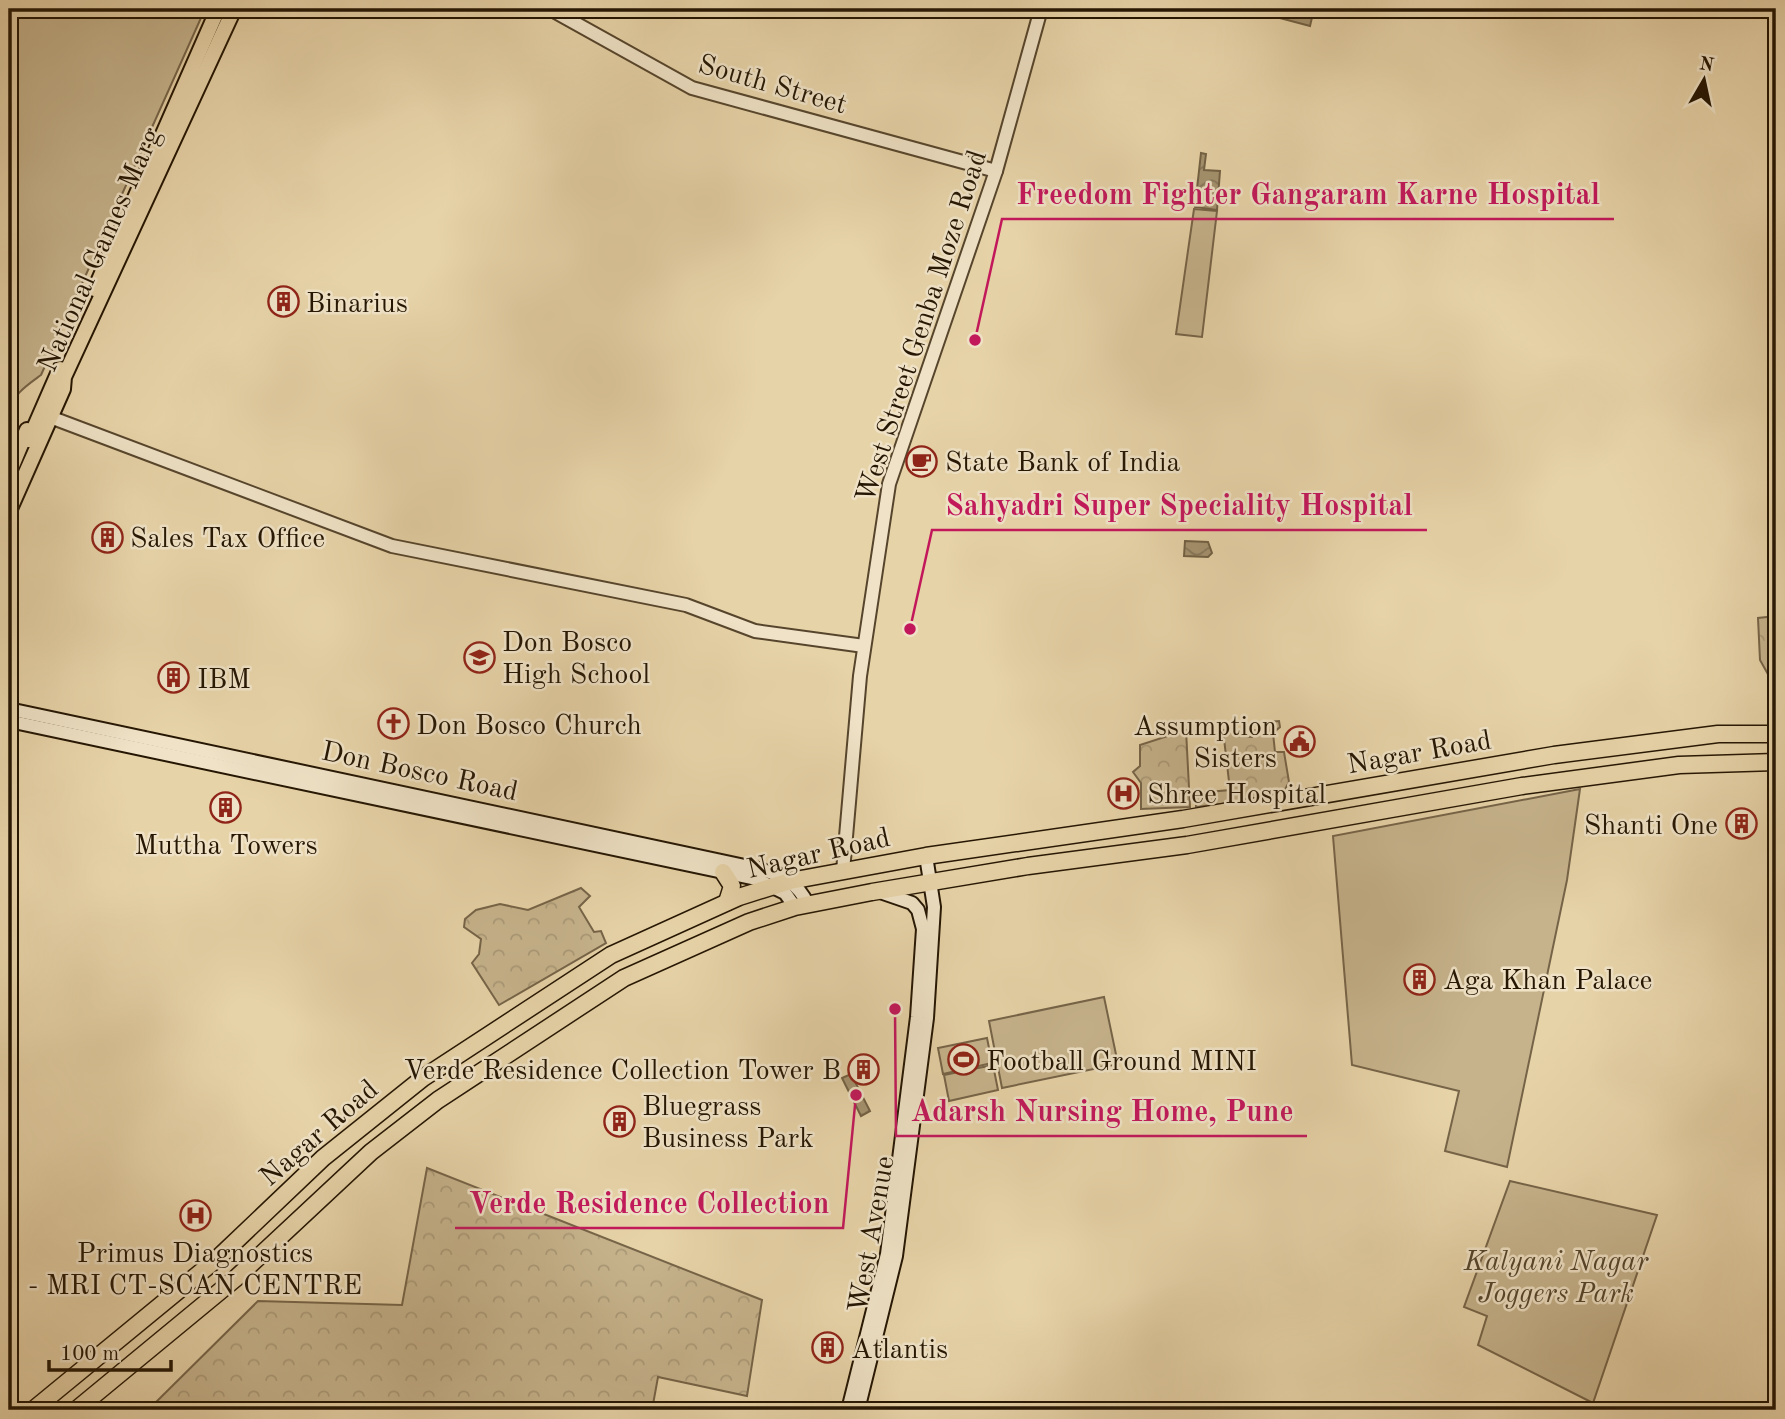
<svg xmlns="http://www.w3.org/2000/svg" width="1785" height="1419" font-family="'Old Standard TT',serif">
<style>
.green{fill:#c6b38c;stroke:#766448;stroke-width:2}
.forest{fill:url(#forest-crowns);stroke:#766448;stroke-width:2}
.water{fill:url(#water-waves);stroke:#726144;stroke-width:2}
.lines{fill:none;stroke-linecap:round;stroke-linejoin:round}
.tertiary-casing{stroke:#56452c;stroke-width:16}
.secondary-casing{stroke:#251603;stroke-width:16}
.primary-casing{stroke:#251603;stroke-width:18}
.trunk-casing{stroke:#251603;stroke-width:19}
.tertiary{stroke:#efe2c6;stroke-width:12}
.secondary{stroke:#efe2c6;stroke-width:12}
.primary{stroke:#e7d3a8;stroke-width:14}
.trunk{stroke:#e7d3a8;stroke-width:16}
.labels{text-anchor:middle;stroke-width:5;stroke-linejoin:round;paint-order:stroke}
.street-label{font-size:28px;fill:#251603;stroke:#efe2c6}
.poi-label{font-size:28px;fill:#251603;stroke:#efe2c6;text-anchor:start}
.park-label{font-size:28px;font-style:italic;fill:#55452c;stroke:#efe2c6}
.leader{fill:none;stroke:#c2185b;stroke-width:2.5}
.callout-dot{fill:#c2185b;stroke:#efe2c6;stroke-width:2.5}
.callout-label{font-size:30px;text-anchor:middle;font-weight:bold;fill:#c2185b;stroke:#efe2c6;stroke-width:5;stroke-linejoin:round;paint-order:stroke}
</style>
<defs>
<pattern id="forest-crowns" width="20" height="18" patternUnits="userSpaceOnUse" patternTransform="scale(1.75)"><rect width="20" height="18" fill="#c6b38c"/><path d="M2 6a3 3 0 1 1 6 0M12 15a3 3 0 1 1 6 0" fill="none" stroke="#a97"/></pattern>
<pattern id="water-waves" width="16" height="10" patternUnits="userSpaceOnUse" patternTransform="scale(1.75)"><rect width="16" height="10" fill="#a59370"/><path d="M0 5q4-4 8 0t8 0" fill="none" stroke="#86775a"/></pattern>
</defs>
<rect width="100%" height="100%" fill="#e7d3a8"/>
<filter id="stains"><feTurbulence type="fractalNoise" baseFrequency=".00286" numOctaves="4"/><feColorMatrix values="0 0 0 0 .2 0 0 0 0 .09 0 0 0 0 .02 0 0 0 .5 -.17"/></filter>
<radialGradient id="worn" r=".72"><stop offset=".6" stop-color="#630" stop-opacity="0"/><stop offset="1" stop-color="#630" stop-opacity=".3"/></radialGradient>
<g class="green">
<path d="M9 9H205L41 375C26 386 13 394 9 413Z"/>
<polygon points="1194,209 1217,211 1202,337 1176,334"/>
<polygon points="1580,789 1567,880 1507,1167 1445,1151 1459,1091 1352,1065 1333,836"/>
<polygon points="1104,997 1118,1064 1002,1088 989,1021"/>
<polygon points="987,1038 992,1063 943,1074 938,1048"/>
<polygon points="993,1065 998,1090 949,1101 944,1075"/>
<polygon points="1510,1181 1657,1215 1593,1403 1478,1345 1487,1316 1464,1307"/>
</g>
<g class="forest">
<polygon points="1776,616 1776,677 1769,676 1760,660 1758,618"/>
<polygon points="1279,721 1280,727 1273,733 1275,752 1284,752 1289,782 1281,797 1196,807 1196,793 1230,790 1223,730 1237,729 1238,736 1252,737 1252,730 1266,730 1267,722"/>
<polygon points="1186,730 1190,807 1141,809 1141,783 1133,772 1140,766 1140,745"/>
<polygon points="581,888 590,896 579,907 594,932 601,931 606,943 499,1005 472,963 479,954 481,939 464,927 465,919 476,910 500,904 528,910"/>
<polygon points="427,1168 762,1300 747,1396 658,1377 652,1410 148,1410 258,1301 402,1305"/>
</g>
<g class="water">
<polygon points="1278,9 1314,9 1310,26 1276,17"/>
<polygon points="1201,153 1206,154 1204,170 1220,171 1217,210 1195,207"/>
<polygon points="1185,541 1208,542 1212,553 1208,557 1184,556"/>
<polygon points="851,1074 870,1111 861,1116 842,1078"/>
</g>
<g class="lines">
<defs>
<g id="tertiary">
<polyline points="550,9 692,88 996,171"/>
<polyline points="50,417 392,546 686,605 755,631 864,646"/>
<polyline points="843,871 860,676 889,484 996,171 1041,9"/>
</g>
<g id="secondary">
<path d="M9 709 759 869C781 875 798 882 808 905"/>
<polyline points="9,721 756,879 785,893 795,907"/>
<polyline points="848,1410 887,1254 917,1017 923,929 918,910 912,903 883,893"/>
<polyline points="858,1410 896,1256 927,1018 934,907 926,856"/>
</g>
<g id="primary">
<polyline points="95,289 218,9"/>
<polyline points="29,440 60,369"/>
<polyline points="9,473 27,430"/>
<polyline points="9,511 63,389 64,377 234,9"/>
</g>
<g id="trunk">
<polyline points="723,872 732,886 727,902"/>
<polyline points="33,1410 218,1258 323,1158 423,1078 611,955 739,897 790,881 926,856 1183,819 1554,755 1718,734 1776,734"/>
<polyline points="76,1410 236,1278 371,1152 438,1100 624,978 749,922 795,907 872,892 1028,866 1187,845 1522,786 1679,765 1776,762"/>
</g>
</defs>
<use href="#tertiary" class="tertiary-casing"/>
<use href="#secondary" class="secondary-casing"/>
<use href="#primary" class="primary-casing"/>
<use href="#trunk" class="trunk-casing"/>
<use href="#tertiary" class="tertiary"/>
<use href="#secondary" class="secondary"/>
<use href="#primary" class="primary"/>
<use href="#trunk" class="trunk"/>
</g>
<defs>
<symbol id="building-ring" viewBox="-11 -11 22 22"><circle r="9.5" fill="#efe2c6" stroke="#8f2418" stroke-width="1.5"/><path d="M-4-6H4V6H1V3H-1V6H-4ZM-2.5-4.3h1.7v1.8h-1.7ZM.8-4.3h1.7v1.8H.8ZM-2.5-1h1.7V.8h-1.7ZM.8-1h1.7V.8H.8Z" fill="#8f2418"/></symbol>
<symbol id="cafe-ring" viewBox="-11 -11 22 22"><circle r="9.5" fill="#efe2c6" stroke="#8f2418" stroke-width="1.5"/><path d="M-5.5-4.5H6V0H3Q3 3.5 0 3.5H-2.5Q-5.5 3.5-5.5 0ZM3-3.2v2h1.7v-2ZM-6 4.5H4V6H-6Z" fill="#8f2418"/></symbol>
<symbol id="school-ring" viewBox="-11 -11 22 22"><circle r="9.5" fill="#efe2c6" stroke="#8f2418" stroke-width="1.5"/><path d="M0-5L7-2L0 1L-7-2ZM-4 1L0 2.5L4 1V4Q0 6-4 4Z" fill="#8f2418"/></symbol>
<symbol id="church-ring" viewBox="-11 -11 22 22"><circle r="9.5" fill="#efe2c6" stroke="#8f2418" stroke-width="1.5"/><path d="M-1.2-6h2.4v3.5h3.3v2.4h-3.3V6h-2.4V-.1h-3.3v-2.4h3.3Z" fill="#8f2418"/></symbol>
<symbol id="civic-ring" viewBox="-11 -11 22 22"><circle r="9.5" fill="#efe2c6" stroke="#8f2418" stroke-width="1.5"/><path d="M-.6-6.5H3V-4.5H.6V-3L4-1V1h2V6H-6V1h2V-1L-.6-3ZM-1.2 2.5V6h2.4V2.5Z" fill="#8f2418"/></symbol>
<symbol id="hospital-ring" viewBox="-11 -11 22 22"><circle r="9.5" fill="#efe2c6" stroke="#8f2418" stroke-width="1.5"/><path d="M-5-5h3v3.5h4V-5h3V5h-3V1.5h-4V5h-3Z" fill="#8f2418"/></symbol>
<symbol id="stadium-ring" viewBox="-11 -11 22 22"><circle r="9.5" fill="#efe2c6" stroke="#8f2418" stroke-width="1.5"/><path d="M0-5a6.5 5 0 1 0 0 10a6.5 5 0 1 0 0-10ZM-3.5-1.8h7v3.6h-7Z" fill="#8f2418"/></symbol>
</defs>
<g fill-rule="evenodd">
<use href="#building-ring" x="266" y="284" width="35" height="35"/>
<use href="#cafe-ring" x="904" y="444" width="35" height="35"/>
<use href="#building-ring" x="90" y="520" width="35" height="35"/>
<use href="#school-ring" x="462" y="640" width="35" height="35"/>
<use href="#building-ring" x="156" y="660" width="35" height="35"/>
<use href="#church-ring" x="376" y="706" width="35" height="35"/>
<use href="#civic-ring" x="1282" y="724" width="35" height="35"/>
<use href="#hospital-ring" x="1106" y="776" width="35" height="35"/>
<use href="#building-ring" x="208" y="790" width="35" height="35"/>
<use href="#building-ring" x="1724" y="806" width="35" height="35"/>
<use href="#building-ring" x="1402" y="962" width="35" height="35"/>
<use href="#stadium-ring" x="946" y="1042" width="35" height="35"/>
<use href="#building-ring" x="846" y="1052" width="35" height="35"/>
<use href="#building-ring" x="602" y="1104" width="35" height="35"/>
<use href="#hospital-ring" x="178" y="1198" width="35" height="35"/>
<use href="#building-ring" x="810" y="1330" width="35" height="35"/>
</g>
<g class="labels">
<g class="street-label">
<text transform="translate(773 83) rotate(16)" y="10">South Street</text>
<text transform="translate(98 249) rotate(-66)" y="10">National Games Marg</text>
<text transform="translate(920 326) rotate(-72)" y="10">West Street Genba Moze Road</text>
<text transform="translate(1419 751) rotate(-10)" y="10">Nagar Road</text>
<text transform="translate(420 770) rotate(12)" y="10">Don Bosco Road</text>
<text transform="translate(818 852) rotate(-13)" y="10">Nagar Road</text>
<text transform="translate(318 1132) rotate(-41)" y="10">Nagar Road</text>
<text transform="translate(870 1234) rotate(-80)" y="10">West Avenue</text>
</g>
<g class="poi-label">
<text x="306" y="312">Binarius</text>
<text x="945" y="471">State Bank of India</text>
<text x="130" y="547">Sales Tax Office</text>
<text x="502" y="651">Don Bosco<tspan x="502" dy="32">High School</tspan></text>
<text x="197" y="688">IBM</text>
<text x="416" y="734">Don Bosco Church</text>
<text x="1277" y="735" text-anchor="end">Assumption<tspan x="1277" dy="32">Sisters</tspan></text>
<text x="1147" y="803">Shree Hospital</text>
<text x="1718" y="834" text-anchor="end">Shanti One</text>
<text x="226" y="854" text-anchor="middle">Muttha Towers</text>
<text x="1443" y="989">Aga Khan Palace</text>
<text x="986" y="1070">Football Ground MINI</text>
<text x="841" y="1079" text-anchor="end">Verde Residence Collection Tower B</text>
<text x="642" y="1115">Bluegrass<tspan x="642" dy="32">Business Park</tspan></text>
<text x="195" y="1262" text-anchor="middle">Primus Diagnostics<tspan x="195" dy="32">- MRI CT-SCAN CENTRE</tspan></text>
<text x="851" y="1358">Atlantis</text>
</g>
<g class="park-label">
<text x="1556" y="1270">Kalyani Nagar<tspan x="1556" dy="32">Joggers Park</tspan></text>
</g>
</g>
<path class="leader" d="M975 340L1002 219H1614M910 629L932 530H1427M895 1009L896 1136H1307M856 1095L843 1228H455"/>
<g class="callout-dot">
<circle cx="975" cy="340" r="7"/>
<circle cx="910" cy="629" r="7"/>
<circle cx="895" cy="1009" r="7"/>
<circle cx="856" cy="1095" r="7"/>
</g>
<g class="callout-label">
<text x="1308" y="204">Freedom Fighter Gangaram Karne Hospital</text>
<text x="1179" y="515">Sahyadri Super Speciality Hospital</text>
<text x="1102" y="1121">Adarsh Nursing Home, Pune</text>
<text x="649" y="1213">Verde Residence Collection</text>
</g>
<rect width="1785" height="1419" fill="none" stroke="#e7d3a8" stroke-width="35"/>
<rect x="10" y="10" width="1764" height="1398" fill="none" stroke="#251603" stroke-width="3.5"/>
<rect x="18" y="18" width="1750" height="1384" fill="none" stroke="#251603" stroke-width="2"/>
<g transform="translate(1704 80) rotate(9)" stroke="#efe2c6" stroke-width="5" paint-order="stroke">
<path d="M0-5L12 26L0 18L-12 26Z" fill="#251603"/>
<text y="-10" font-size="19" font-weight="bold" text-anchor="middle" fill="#251603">N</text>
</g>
<path d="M49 1360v10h122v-10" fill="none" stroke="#251603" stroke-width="3.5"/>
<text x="60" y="1360" font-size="21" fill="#251603" stroke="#efe2c6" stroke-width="5" paint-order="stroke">100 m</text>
<rect width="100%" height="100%" filter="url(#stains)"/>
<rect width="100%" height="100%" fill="url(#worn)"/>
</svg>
